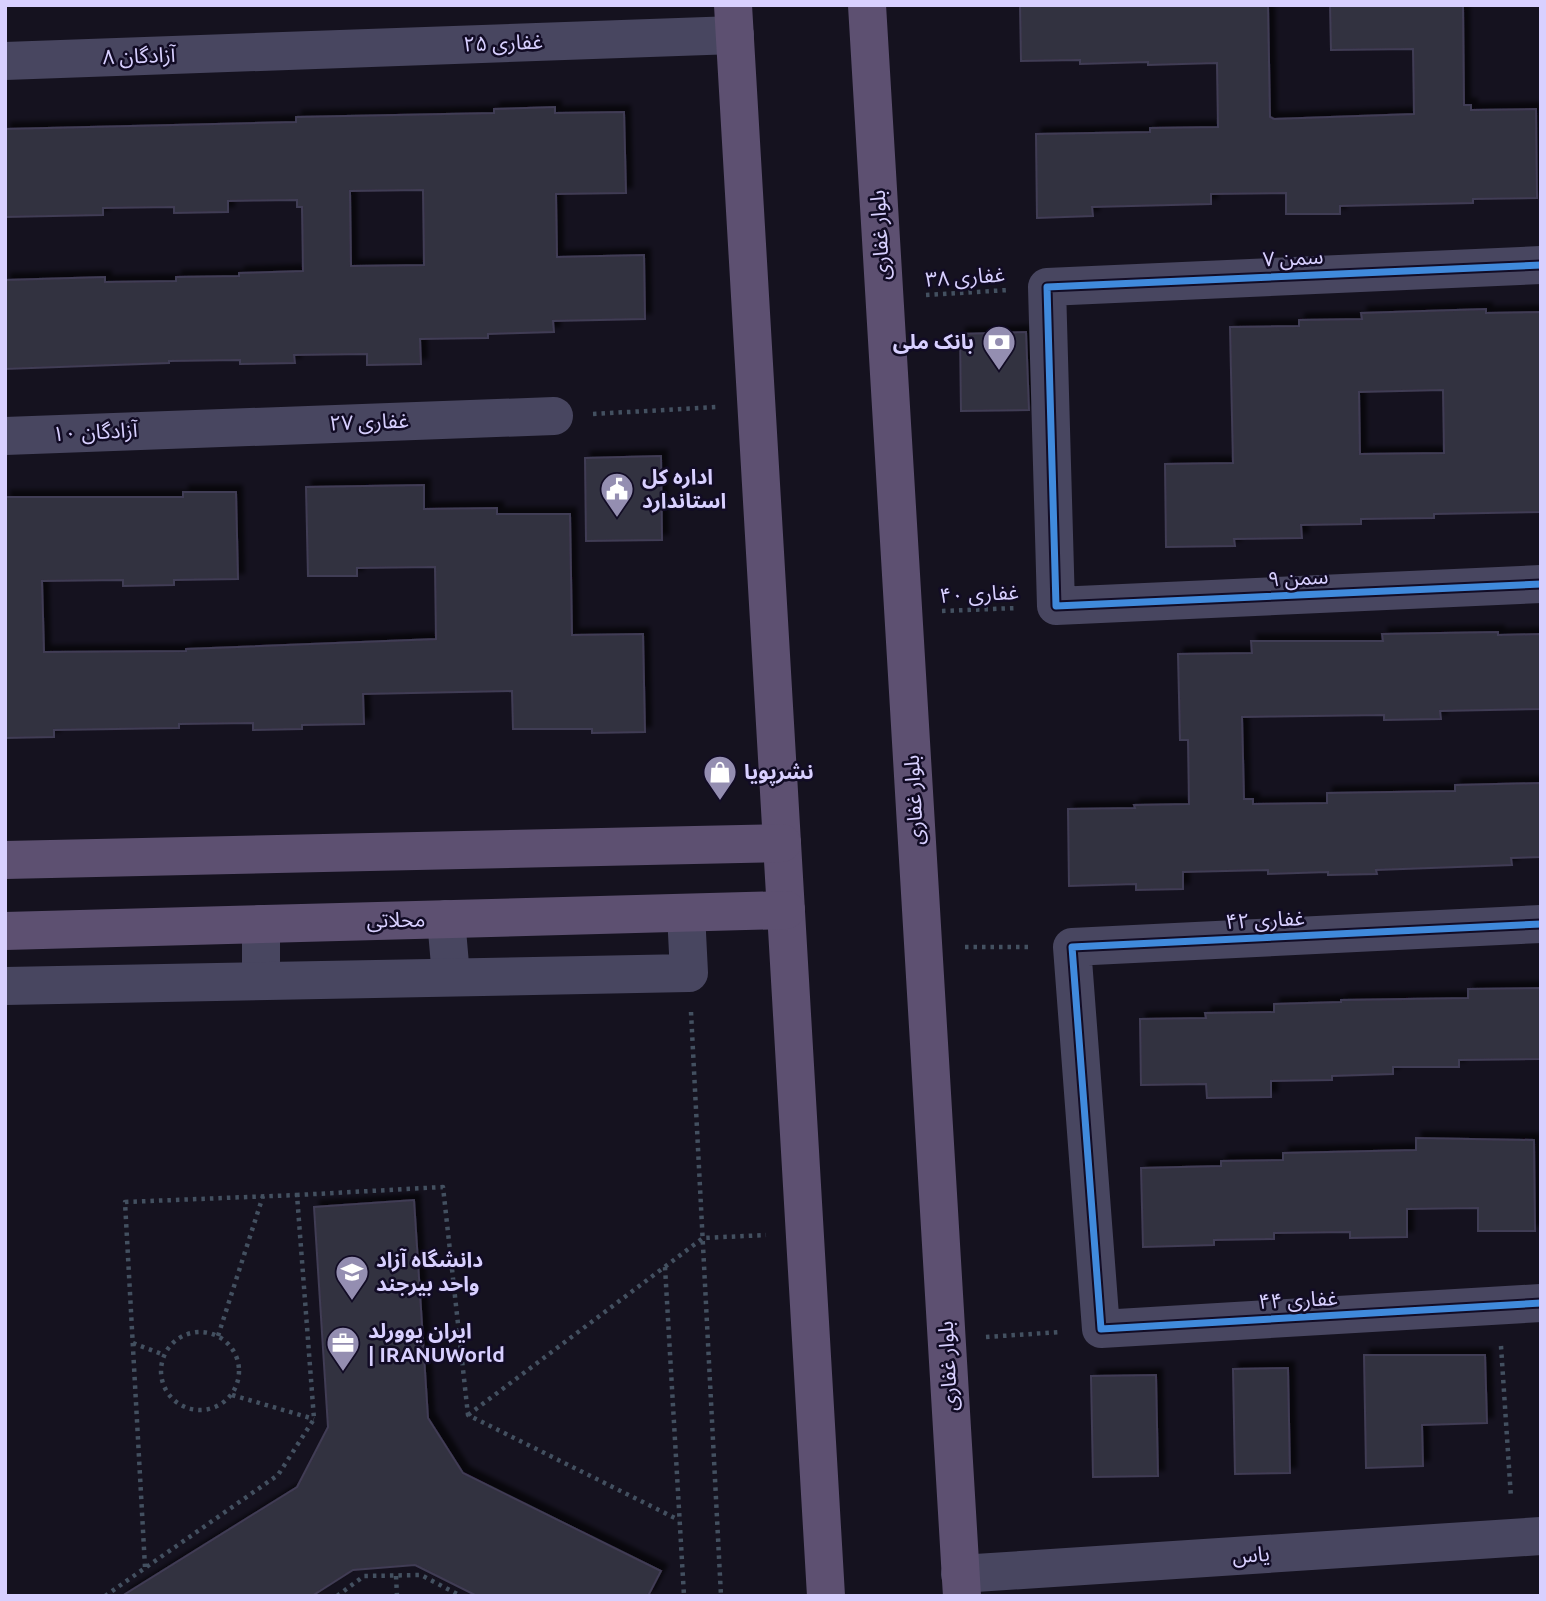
<svg xmlns="http://www.w3.org/2000/svg" width="1546" height="1601" font-family="Ubuntu,'Noto Sans Arabic',sans-serif">
<style>
.building{fill:#333041;stroke:#413c54;stroke-width:2;fill-rule:evenodd;filter:url(#shadow)}
.lines{fill:none;stroke-linecap:round;stroke-linejoin:round}
.path{stroke:#435060;stroke-width:4.5;stroke-dasharray:3.5 5;stroke-linecap:butt}
.minor{stroke:#484660;stroke-width:38}
.major{stroke:#5d5071;stroke-width:38}
.cycleway-casing{stroke:#120c25;stroke-width:11}
.cycleway{stroke:#408adc;stroke-width:7}
.labels{text-anchor:middle;stroke-width:5;stroke-linejoin:round;paint-order:stroke}
.street-label{font-size:21px;fill:#d8d0ff;stroke:#120c25}
.poi-label{font-size:21px;font-weight:bold;fill:#d8d0ff;stroke:#120c25;text-anchor:start}
</style>
<defs>
<filter id="shadow"><feDropShadow dx="6" dy="-6" stdDeviation="2" flood-color="#0009"/></filter>
</defs>
<rect width="100%" height="100%" fill="#15121f"/>
<g class="building">
<polygon points="1020,5 1268,5 1270,117 1274,119 1414,114 1413,49 1331,50 1330,5 1463,5 1464,105 1471,105 1471,110 1536,109 1537,198 1473,199 1473,203 1340,206 1340,214 1286,214 1286,193 1211,194 1211,204 1092,207 1093,216 1037,218 1036,134 1150,132 1150,128 1218,127 1217,63 1148,65 1148,62 1080,64 1080,60 1021,61"/>
<path d="M555 107V113L624 112 626 193 556 194 557 257 644 255 645 319 553 321 554 332 488 334V338L420 339 421 364 367 365V354L294 355 295 363 240 364V360L169 361V363L5 369V280L105 277V282L176 281V277L239 276V273L303 271 302 207H297V200L228 201V212L174 213V207L103 208V215L5 217V129L296 122V117L494 113V109ZM423 190 424 265 351 266 350 191Z"/>
<path d="M1486 309V313L1541 312V512L1434 514V518L1361 519V524L1301 525 1302 538 1234 539 1235 546 1166 547 1165 464 1233 463 1230 327 1299 326V320L1362 319 1361 313ZM1443 390 1444 453 1360 454 1359 392Z"/>
<polygon points="1026,332 1029,410 961,411 960,334"/>
<polygon points="661,456 662,540 586,541 585,458"/>
<polygon points="424,485 424,509 497,508 497,514 570,514 572,635 643,634 645,732 592,733 592,729 513,729 512,691 363,694 364,724 302,725 302,729 253,730 253,723 179,724 179,728 54,730 54,737 5,738 5,497 183,497 183,492 236,492 238,579 174,580 174,585 123,586 123,580 42,581 44,652 186,651 186,649 436,639 435,567 357,568 357,576 308,576 306,487"/>
<polygon points="1498,632 1498,635 1541,634 1541,709 1440,711 1441,719 1384,720 1384,715 1242,717 1244,799 1253,799 1253,804 1327,803 1327,793 1455,791 1455,785 1541,783 1541,857 1511,858 1512,865 1376,870 1377,874 1328,875 1328,872 1268,874 1268,870 1183,872 1183,889 1136,890 1136,884 1069,886 1068,809 1135,808 1134,805 1189,804 1188,740 1180,740 1178,654 1252,653 1251,641 1383,641 1382,634"/>
<polygon points="1541,988 1541,1059 1459,1060 1459,1067 1393,1067 1393,1074 1332,1076 1332,1080 1271,1081 1271,1097 1207,1098 1206,1084 1141,1085 1140,1019 1206,1018 1205,1013 1274,1012 1274,1004 1341,1002 1341,1000 1468,998 1468,989"/>
<polygon points="1416,1138 1534,1140 1535,1231 1478,1231 1478,1208 1407,1209 1407,1237 1350,1238 1350,1232 1274,1233 1274,1239 1214,1240 1214,1245 1143,1247 1141,1168 1221,1166 1221,1161 1283,1160 1283,1153 1416,1150"/>
<polygon points="414,1200 428,1418 463,1473 661,1571 648,1596 477,1596 415,1565 353,1570 312,1596 122,1596 297,1487 328,1427 314,1207"/>
<polygon points="1364,1355 1485,1355 1487,1423 1422,1425 1423,1466 1366,1468"/>
<polygon points="1288,1368 1290,1473 1235,1474 1233,1369"/>
<polygon points="1156,1375 1158,1476 1093,1477 1091,1376"/>
</g>
<g class="lines">
<g class="path">
<polyline points="926,295 1008,290"/>
<polyline points="593,414 717,407"/>
<polyline points="942,611 1017,608"/>
<polyline points="965,947 1033,947"/>
<polyline points="691,1012 721,1596"/>
<polyline points="665,1267 684,1596"/>
<circle cx="200" cy="1371" r="39"/>
<polyline points="218,1336 263,1196"/>
<polyline points="986,1337 1061,1332"/>
<polyline points="133,1343 164,1355"/>
<polyline points="1501,1346 1511,1498"/>
<polyline points="232,1395 314,1419"/>
<polyline points="468,1415 703,1238 766,1235"/>
<polyline points="145,1567 125,1202 297,1195"/>
<polyline points="396,1576 397,1596"/>
<polyline points="105,1596 278,1475 314,1419 297,1195 443,1187 468,1415 679,1520"/>
<polyline points="337,1596 364,1576 421,1575 461,1596"/>
</g>
<g class="minor">
<polyline points="5,61 735,35"/>
<polyline points="1541,265 1047,287 1056,606 1541,584"/>
<polyline points="5,436 554,416"/>
<polyline points="446,919 451,976"/>
<polyline points="261,924 261,980"/>
<polyline points="1541,924 1072,947 1101,1329 1541,1303"/>
<polyline points="5,986 689,973 686,913"/>
<polyline points="960,1574 1541,1536"/>
</g>
<g class="major">
<polyline points="733,5 826,1596"/>
<polyline points="867,5 962,1596"/>
<polyline points="5,860 782,843"/>
<polyline points="5,931 786,910"/>
</g>
<defs>
<g id="cycleway">
<polyline points="1541,265 1047,287 1056,606 1541,584"/>
<polyline points="1541,924 1072,947 1101,1329 1541,1303"/>
</g>
</defs>
<use href="#cycleway" class="cycleway-casing"/>
<use href="#cycleway" class="cycleway"/>
</g>
<defs>
<symbol id="bank-pin" viewBox="-11 -11 22 30"><path d="M0 17L-7.5 6A9.5 9.5 0 1 1 7.5 6Z" fill="#948eb1" stroke="#120c25"/><path d="M-6-4H6V4H-6ZM0-2.3a2.3 2.3 0 1 0 0 4.6a2.3 2.3 0 1 0 0-4.6Z" fill="#fff"/></symbol>
<symbol id="civic-pin" viewBox="-11 -11 22 30"><path d="M0 17L-7.5 6A9.5 9.5 0 1 1 7.5 6Z" fill="#948eb1" stroke="#120c25"/><path d="M-.6-6.5H3V-4.5H.6V-3L4-1V1h2V6H-6V1h2V-1L-.6-3ZM-1.2 2.5V6h2.4V2.5Z" fill="#fff"/></symbol>
<symbol id="shop-pin" viewBox="-11 -11 22 30"><path d="M0 17L-7.5 6A9.5 9.5 0 1 1 7.5 6Z" fill="#948eb1" stroke="#120c25"/><path d="M-5-2.5h2.3a2.7 3.5 0 0 1 5.4 0H5L5.5 6h-11ZM-1.5-2.5h3a1.5 2.3 0 0 0-3 0Z" fill="#fff"/></symbol>
<symbol id="university-pin" viewBox="-11 -11 22 30"><path d="M0 17L-7.5 6A9.5 9.5 0 1 1 7.5 6Z" fill="#948eb1" stroke="#120c25"/><path d="M0-5L7-2L0 1L-7-2ZM-4 1L0 2.5L4 1V4Q0 6-4 4Z" fill="#fff"/></symbol>
<symbol id="office-pin" viewBox="-11 -11 22 30"><path d="M0 17L-7.5 6A9.5 9.5 0 1 1 7.5 6Z" fill="#948eb1" stroke="#120c25"/><path d="M-6-3h4V-5.5h4V-3h4V5H-6ZM-1-4.5V-3h2v-1.5ZM-6 0V1H6V0Z" fill="#fff"/></symbol>
</defs>
<g fill-rule="evenodd">
<use href="#bank-pin" x="980" y="323" width="38" height="52"/>
<use href="#civic-pin" x="598" y="470" width="38" height="52"/>
<use href="#shop-pin" x="701" y="753" width="38" height="52"/>
<use href="#university-pin" x="333" y="1253" width="38" height="52"/>
<use href="#office-pin" x="324" y="1324" width="38" height="52"/>
</g>
<g class="labels">
<g class="street-label">
<text transform="translate(503 43) rotate(-2)" y="7">غفاری ۲۵</text>
<text transform="translate(139 56) rotate(-2)" y="7">آزادگان ۸</text>
<text transform="translate(880 235) rotate(-93)" y="7">بلوار غفاری</text>
<text transform="translate(1293 258) rotate(-3)" y="7">سمن ۷</text>
<text transform="translate(965 277) rotate(-4)" y="7">غفاری ۳۸</text>
<text transform="translate(369 422) rotate(-2)" y="7">غفاری ۲۷</text>
<text transform="translate(95 432) rotate(-3)" y="7">آزادگان ۱۰</text>
<text transform="translate(1298 578) rotate(-3)" y="7">سمن ۹</text>
<text transform="translate(979 594) rotate(-3)" y="7">غفاری ۴۰</text>
<text transform="translate(914 800) rotate(-93)" y="7">بلوار غفاری</text>
<text transform="translate(396 920) rotate(-1)" y="7">محلاتی</text>
<text transform="translate(1265 920) rotate(-3)" y="7">غفاری ۴۲</text>
<text transform="translate(1298 1300) rotate(-3)" y="7">غفاری ۴۴</text>
<text transform="translate(948 1366) rotate(-93)" y="7">بلوار غفاری</text>
<text transform="translate(1251 1555) rotate(-4)" y="7">یاس</text>
</g>
<g class="poi-label">
<text x="974" y="349" text-anchor="end">بانک ملی</text>
<text x="642" y="484">اداره کل<tspan x="642" dy="24">استاندارد</tspan></text>
<text x="744" y="779">نشرپویا</text>
<text x="376" y="1267">دانشگاه آزاد<tspan x="376" dy="24">واحد بیرجند</tspan></text>
<text x="368" y="1338">ایران یوورلد<tspan x="368" dy="24">| IRANUWorld</tspan></text>
</g>
</g>
<rect width="1546" height="1601" fill="none" stroke="#d8d0ff" stroke-width="14"/>
</svg>
